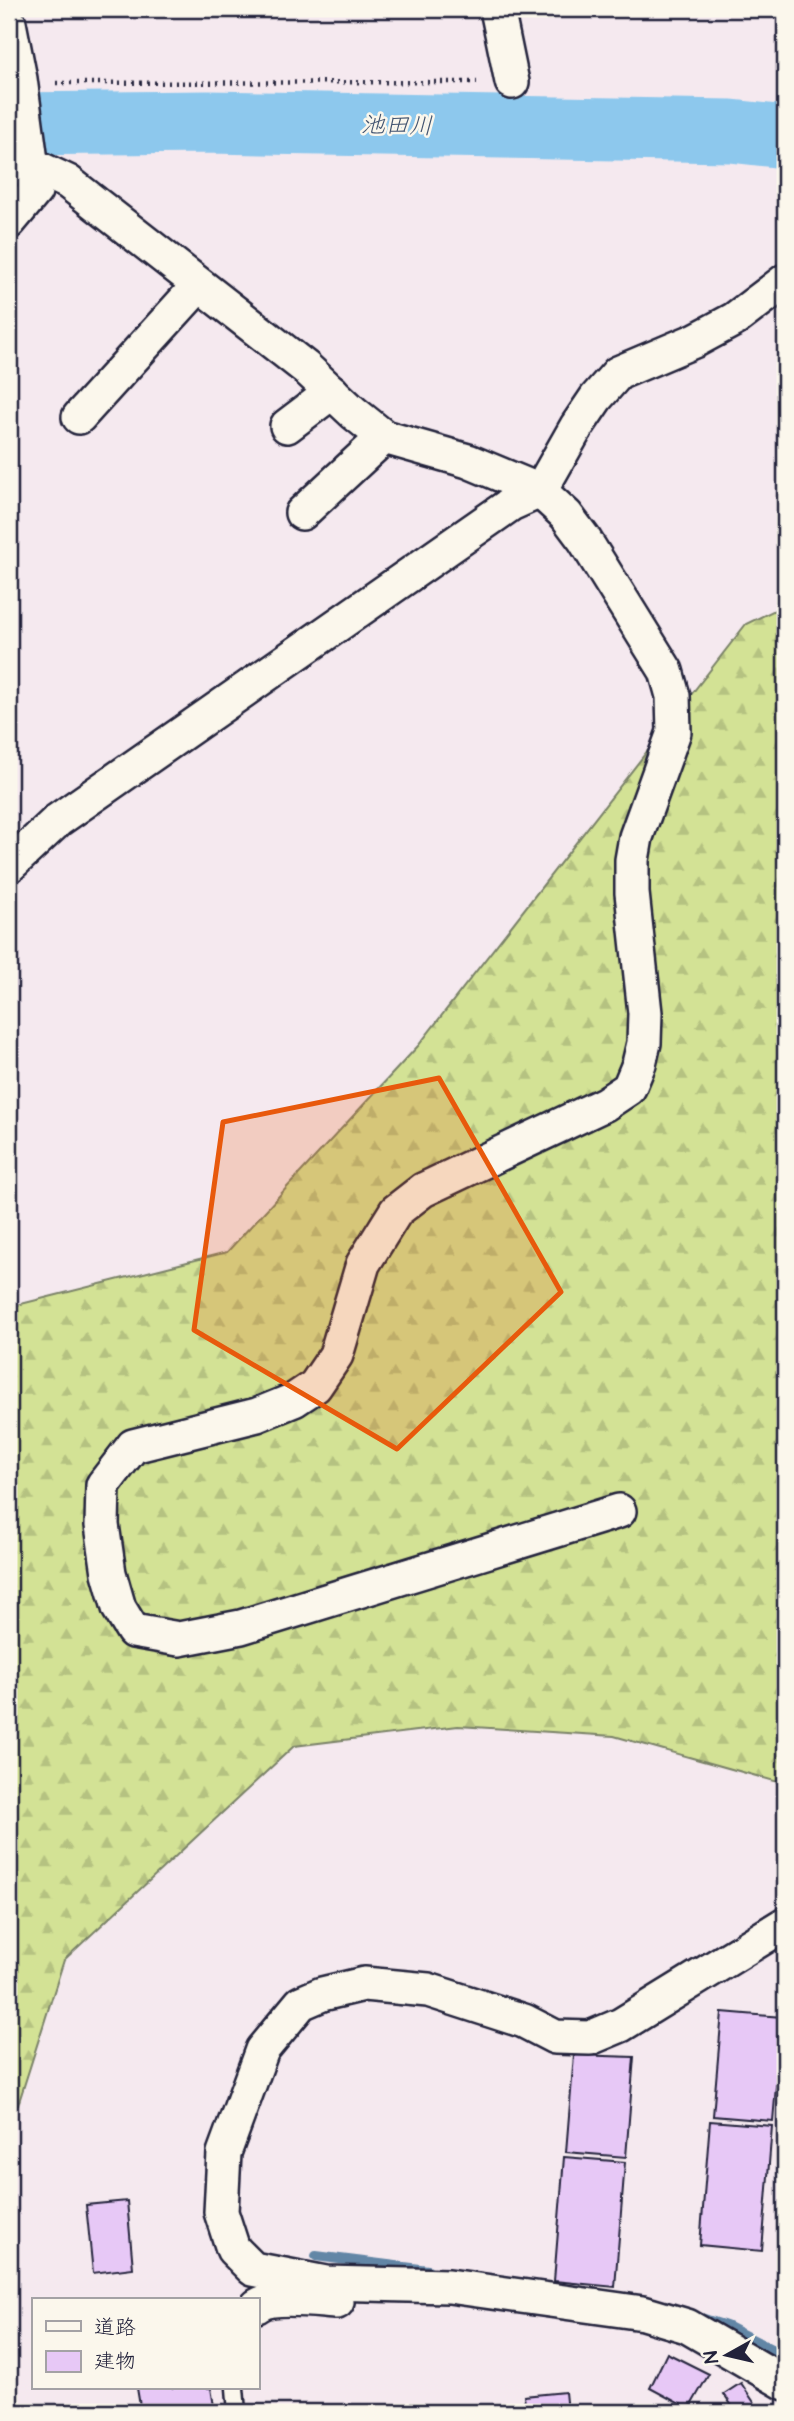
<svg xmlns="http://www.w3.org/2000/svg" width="794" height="2421" font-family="'Architects Daughter','Klee One',sans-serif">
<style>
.forest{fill:url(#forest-firs);stroke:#7a8268;stroke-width:2}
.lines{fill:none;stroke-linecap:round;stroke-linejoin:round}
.stream{stroke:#6286a6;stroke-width:10}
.river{stroke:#8dc8ed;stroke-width:63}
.building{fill:#e7c8f6;stroke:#22223b;stroke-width:2}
.lane-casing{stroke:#22223b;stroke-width:21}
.street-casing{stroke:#22223b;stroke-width:38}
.path{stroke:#22223b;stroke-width:4.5;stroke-dasharray:2 5;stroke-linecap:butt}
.lane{stroke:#fbf7ec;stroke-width:16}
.street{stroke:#fbf7ec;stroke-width:33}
.marked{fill:#e8590c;fill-opacity:0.2;stroke:#e8590c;stroke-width:5;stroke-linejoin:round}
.labels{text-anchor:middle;stroke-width:5;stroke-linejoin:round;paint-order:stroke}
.water-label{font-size:24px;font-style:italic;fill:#425470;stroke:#fbf7ec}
</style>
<defs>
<pattern id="forest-firs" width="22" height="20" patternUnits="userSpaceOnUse" patternTransform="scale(1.75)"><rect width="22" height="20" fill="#d3e295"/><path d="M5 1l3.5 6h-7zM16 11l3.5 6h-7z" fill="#b5c281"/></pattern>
</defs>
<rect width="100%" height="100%" fill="#f5e9ef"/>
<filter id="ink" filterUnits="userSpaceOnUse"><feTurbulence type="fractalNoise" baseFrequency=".0143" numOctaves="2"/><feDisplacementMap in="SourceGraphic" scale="14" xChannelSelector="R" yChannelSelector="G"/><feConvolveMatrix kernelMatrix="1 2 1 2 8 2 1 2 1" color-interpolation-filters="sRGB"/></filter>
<g filter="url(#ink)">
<polygon class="forest" points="785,605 785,1784 614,1736 458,1726 294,1746 64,1960 18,2105 9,2112 9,1307 227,1252 418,1046 746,624"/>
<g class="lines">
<g class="stream">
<polyline points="316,2256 428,2270"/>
<polyline points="701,2318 726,2326 785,2356"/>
</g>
<polyline class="river" points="9,124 208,122 731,131 785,137"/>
</g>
<g class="building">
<polygon points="722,2012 782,2017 773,2121 713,2116"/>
<polygon points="574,2055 634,2057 626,2157 566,2152"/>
<polygon points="710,2121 772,2126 762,2251 700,2245"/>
<polygon points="564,2157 625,2162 615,2287 554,2281"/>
<polygon points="127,2201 133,2268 93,2273 86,2205"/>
<polygon points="667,2353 709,2374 689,2409 650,2388"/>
<polygon points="741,2383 755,2404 742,2412 736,2412 724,2394"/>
<polygon points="137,2388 211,2388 215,2412 141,2412"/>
<polygon points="565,2392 567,2412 526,2412 524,2396"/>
<polygon points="424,2407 424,2412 376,2412"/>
</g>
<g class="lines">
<defs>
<polyline id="lane" points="235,2388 237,2412"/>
<g id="street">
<polyline points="497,9 512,82"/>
<polyline points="9,23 20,79 35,191 9,222"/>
<polyline points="32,165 68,182 306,368 354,413 384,437 468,461 540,491 566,515 584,539 666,671 673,696 674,732 636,837 632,860 632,893 645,1013 644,1043 639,1064 629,1088 605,1104 423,1190 396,1211 363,1264 336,1355 315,1386 294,1400 257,1415 133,1446 103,1485 102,1525 109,1573 119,1608 133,1631 179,1639 241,1627 619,1511"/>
<polyline points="79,417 199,285"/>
<polyline points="287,426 332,392"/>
<polyline points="302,513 384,437"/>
<polyline points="9,866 58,820 511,504 540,491 577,426 596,398 618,373 696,340 735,319 785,281"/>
<polyline points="785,1924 621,2025 590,2038 555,2037 524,2021 428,1990 364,1984 322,1994 301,2003 262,2050 224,2153 221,2212 233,2249 253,2269 326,2283 449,2286 643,2313 687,2326 785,2383"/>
<path d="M257 2306C272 2294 318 2301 337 2302"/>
</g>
</defs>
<use href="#lane" class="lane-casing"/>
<use href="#street" class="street-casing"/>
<polyline class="path" points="56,83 477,82"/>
<use href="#lane" class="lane"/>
<use href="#street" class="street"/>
</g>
</g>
<path class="marked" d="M439 1078 561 1292 397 1449 194 1330 223 1122Z"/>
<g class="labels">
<g class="water-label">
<text transform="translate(397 125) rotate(1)" y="8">池田川</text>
</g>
</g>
<rect width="794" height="2421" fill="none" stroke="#fbf7ec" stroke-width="35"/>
<rect x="18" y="18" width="759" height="2386" fill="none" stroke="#22223b" stroke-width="2.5" filter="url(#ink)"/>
<rect x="32" y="2298" width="228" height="91" fill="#fbf7ec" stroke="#a4a2a5" stroke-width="2"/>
<rect x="46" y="2321" width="35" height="10" fill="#fbf7ec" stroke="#a4a2a5" stroke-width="2"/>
<text x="94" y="2334" font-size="21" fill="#22223b">道路</text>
<rect x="46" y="2351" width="35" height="21" fill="#e7c8f6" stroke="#a4a2a5" stroke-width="2"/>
<text x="94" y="2368" font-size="21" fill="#22223b">建物</text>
<g transform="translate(727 2355) rotate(262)" stroke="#fbf7ec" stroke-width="5" paint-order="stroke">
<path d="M0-5L12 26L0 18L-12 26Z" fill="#22223b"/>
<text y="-10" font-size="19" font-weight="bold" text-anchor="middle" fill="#22223b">N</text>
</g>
</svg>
